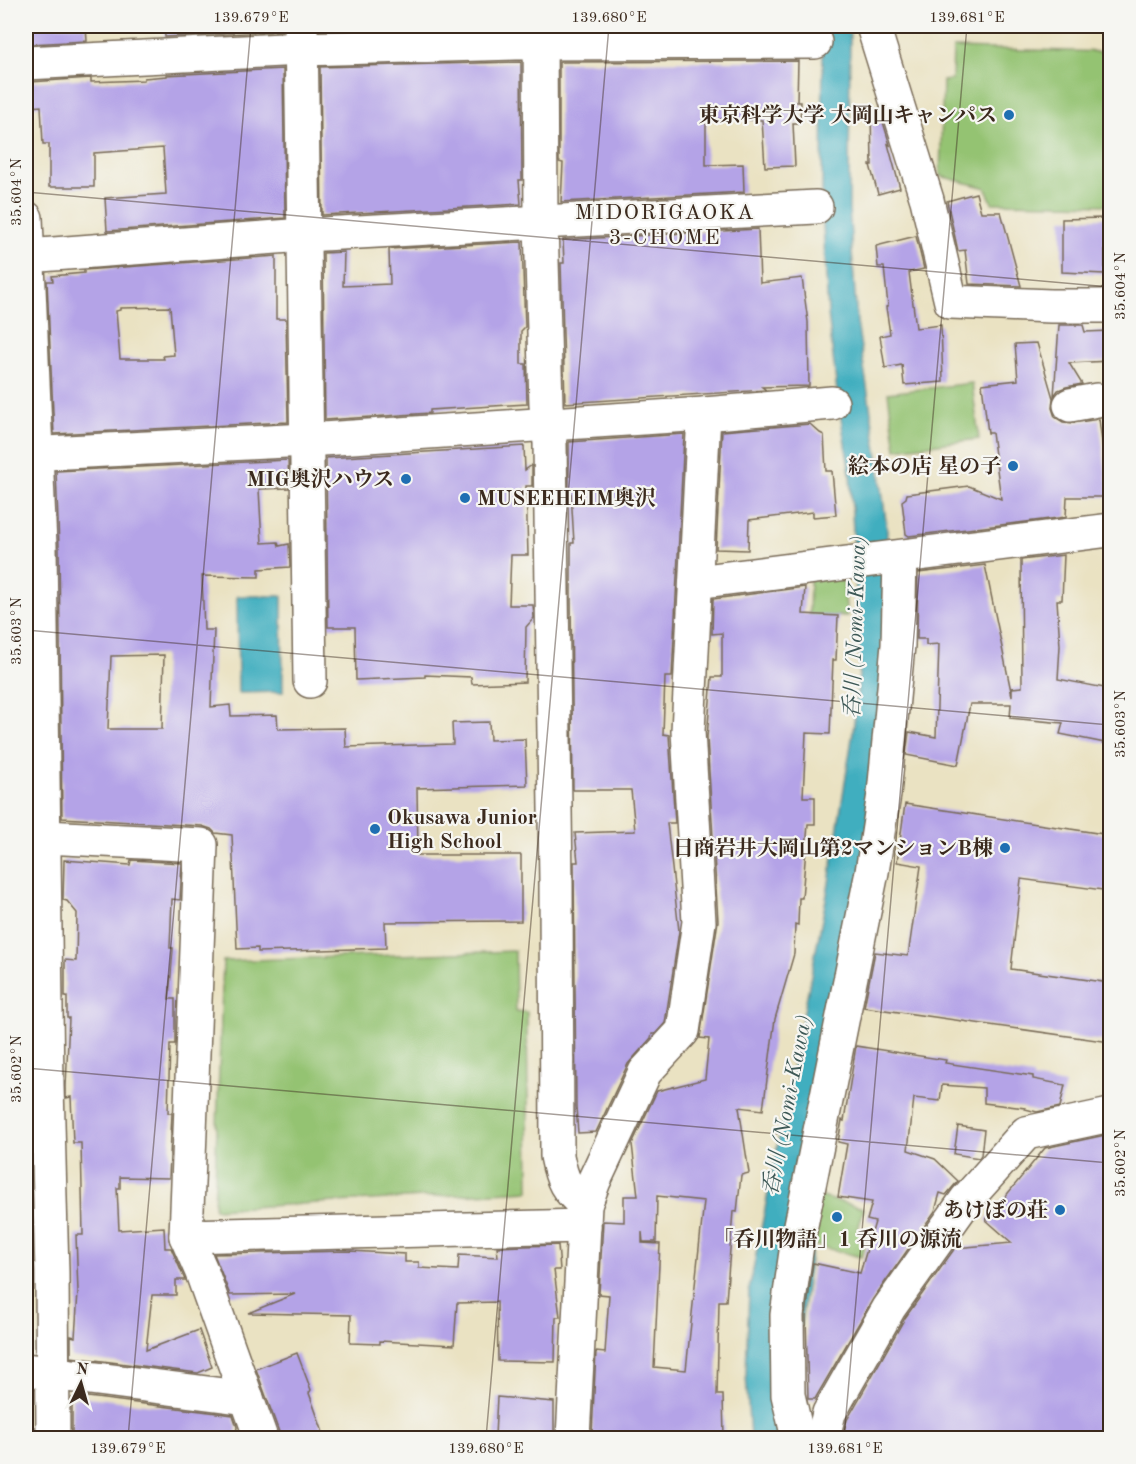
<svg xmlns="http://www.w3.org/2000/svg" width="1136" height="1464" font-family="'Old Standard TT','Noto Serif JP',serif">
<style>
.green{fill:#94c372;stroke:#687648;stroke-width:1.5}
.water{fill:#41aebf;stroke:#3e6c6e;stroke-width:1.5}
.building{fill:#b4a3e7;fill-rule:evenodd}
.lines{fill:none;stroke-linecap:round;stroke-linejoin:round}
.minor-casing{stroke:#786a57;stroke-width:36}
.minor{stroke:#fff;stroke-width:33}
.ticks{fill:none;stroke:#3b2a1e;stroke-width:1.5;stroke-opacity:0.45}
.poi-dot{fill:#1f6fb2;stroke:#f6f6f2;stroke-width:2}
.labels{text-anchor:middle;stroke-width:4.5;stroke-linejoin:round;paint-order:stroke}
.poi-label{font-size:21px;font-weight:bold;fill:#3b2a1e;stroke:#f6f6f2;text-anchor:end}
.neighbourhood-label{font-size:22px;letter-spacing:1.5px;fill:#3b2a1e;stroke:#f6f6f2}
.water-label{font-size:22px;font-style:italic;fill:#3d5856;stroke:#f6f6f2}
.neatline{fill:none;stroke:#3b2a1e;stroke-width:2}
.ticks-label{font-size:15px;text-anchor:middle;fill:#3b2a1e}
</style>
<rect width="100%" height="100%" fill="#f6f6f2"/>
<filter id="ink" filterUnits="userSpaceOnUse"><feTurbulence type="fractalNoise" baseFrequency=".0167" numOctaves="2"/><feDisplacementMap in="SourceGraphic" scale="12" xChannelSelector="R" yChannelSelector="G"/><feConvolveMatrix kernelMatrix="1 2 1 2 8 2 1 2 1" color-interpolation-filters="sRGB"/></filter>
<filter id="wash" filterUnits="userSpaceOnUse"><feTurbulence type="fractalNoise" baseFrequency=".008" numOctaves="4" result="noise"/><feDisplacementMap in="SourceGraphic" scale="24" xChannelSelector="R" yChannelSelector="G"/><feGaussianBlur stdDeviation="1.35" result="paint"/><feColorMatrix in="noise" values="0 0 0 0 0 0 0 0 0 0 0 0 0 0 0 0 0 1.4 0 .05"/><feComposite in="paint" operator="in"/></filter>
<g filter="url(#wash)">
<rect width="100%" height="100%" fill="#eae2c2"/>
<g class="green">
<polygon points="953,48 1110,52 1110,205 992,203 986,188 940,176 943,81 952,80"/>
<polygon points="972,383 979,439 896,449 888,393"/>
<polygon points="843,578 847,616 809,616 810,580"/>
<polygon points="515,951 516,1011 527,1012 529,1191 214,1209 223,961"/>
<polygon points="818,1196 864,1208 858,1230 868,1232 861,1257 806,1243"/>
</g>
<g class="water">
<polygon points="823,26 850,26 849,208 857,322 878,457 887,530 885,576 884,728 785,1438 750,1438 746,1374 749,1290 828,889 853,732 860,665 850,473 838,401 828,313 822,205"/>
<polygon points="237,596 282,596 283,692 238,693"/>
</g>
<g id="blocks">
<g class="building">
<polygon points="27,26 86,26 87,41 29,44"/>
<polygon points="164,26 282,26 282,31 165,37"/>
<polygon points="798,61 797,102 801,102 800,123 793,123 795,166 765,167 762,120 706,119 706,165 743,164 744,192 561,202 563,163 559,162 559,62"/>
<polygon points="521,62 522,180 519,180 521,204 322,215 320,67"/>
<polygon points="283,69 285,218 107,231 105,198 166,194 163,148 94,153 94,187 49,187 49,144 43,144 41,106 31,107 30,82 91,78 91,82 144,80 144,78 167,76 167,75"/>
<polygon points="879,109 890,145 888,144 900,188 878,194 870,165 872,165 871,110"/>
<polygon points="976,193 981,212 1001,212 1021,286 969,284 965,250 958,251 947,201"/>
<polygon points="1105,218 1105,274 1062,272 1062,219"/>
<polygon points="758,229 760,283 802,278 808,322 809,386 762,387 766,390 565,403 561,263 564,263 563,240"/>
<polygon points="916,236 924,269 909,272 916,328 941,325 943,382 904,385 902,365 885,368 880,336 890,334 886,307 888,306 884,267 878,267 876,246"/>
<polygon points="522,242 525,327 521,331 521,364 526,364 527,404 430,410 430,413 325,420 323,253 344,252 343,286 390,284 389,249"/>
<path d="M276 256V319H286L288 422 54 434 47 281H53L52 276 84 273V270L277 256ZM170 307 174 355 163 356 164 359H120L116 311 120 310V308Z"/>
<polygon points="1059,325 1083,325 1085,332 1110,331 1110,361 1069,363 1082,384 1066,387 1058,390 1054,396"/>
<polygon points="1037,343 1053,398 1052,408 1055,417 1063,422 1073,423 1099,419 1109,497 1067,497 1066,517 909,536 906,534 902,501 906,498 907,494 969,486 1001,499 992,433 988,433 982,384 1018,380 1015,344"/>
<polygon points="810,424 820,433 824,435 826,471 832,471 836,515 813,517 813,512 749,520 748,550 716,549 722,431"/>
<polygon points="684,434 672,677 665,677 663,734 669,735 675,823 667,823 679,931 665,1023 655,1034 652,1034 651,1038 628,1064 596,1132 578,1133 576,1107 574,862 578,862 575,833 635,831 631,790 573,790 571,597 571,543 574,543 571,492 569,492 569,442"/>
<polygon points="524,446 525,470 532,465 532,486 526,486 528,555 511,555 509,605 533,605 534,618 526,627 525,682 472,684 471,677 425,675 425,677 356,680 355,627 328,627 326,458"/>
<path d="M288 460 289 488 259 489 262 543 278 542 279 546 289 544 290 567 259 569V577L202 576 204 630H214L211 707 230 705 231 716 277 715 278 729 345 728 346 747 453 744 452 723 489 722 490 740 525 739 527 785 417 788 418 855H521V921L385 922 386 948 258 952V948L237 949 232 835 215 833 211 829 202 826 62 818 59 546 56 471ZM164 655 162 729H108L111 656Z"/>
<polygon points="1064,555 1062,600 1057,600 1060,646 1058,679 1110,689 1110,744 1060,734 1063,723 1010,718 1011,704 970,704 958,765 906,755 909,732 936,737 939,644 926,645 926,639 917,639 918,573 985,565 1012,696 1012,688 1022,687 1021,560"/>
<path d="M805 587 803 614 838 616 836 660H833L830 734 806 733 803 797H815V824H808L802 898H799L798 925 795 924 794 954 775 1019 763 1110 739 1107 749 1173 741 1175 737 1212 733 1211 726 1301H719L717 1395H723L724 1438H602V1434H592L596 1352 605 1353 609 1295 599 1294 603 1221 624 1222V1196H638L632 1144 657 1091 705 1079 709 1039 700 1038 718 921 707 737 712 677H722V633L712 634 713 599ZM657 1196 704 1201 686 1370 654 1367 660 1244 642 1243V1232L643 1242H656Z"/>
<polygon points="905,804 1110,835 1110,891 1021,879 1011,969 1110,983 1110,1042 864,1007 875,952 908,956 921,866 897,862"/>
<polygon points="64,860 130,865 131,860 182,863 180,900 172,899 170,948 173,948 169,999 175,999 175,1044 170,1044 168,1113 172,1113 169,1178 120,1177 120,1188 117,1188 119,1230 164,1227 165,1248 171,1248 185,1280 176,1280 176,1295 152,1295 146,1350 199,1330 212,1367 198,1373 71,1357 71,1336 75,1337 78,1292 76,1235 83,1235 81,1143 73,1143 71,1097 66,1098 66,1086 69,1018 67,1018 67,997 65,997 65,960 76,961 77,913 67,901 63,900"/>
<polygon points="856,1046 946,1060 945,1063 1033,1076 1033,1079 1065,1085 1060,1107 1037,1112 1025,1109 1025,1108 984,1103 984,1088 942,1085 940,1101 914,1098 908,1150 935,1159 958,1181 946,1195 940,1193 935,1211 873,1299 815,1399 808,1399 806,1316 813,1263 860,1273 875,1222 867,1220 872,1202 838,1197 847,1144 838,1142 842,1120 844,1121"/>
<polygon points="958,1126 984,1130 981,1155 979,1158 954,1154"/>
<polygon points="1110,1134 1110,1438 904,1438 903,1437 862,1432 862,1438 842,1438 847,1420 905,1318 955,1248 1012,1243 986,1220 1045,1148"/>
<polygon points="558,1245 560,1270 554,1270 560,1317 556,1317 555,1362 498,1361 497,1302 457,1303 454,1345 380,1341 380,1344 350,1343 351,1315 248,1313 295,1294 230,1295 214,1254 350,1251 405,1254 405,1262 419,1262 419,1268 458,1270 459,1255 498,1257 497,1247"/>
<polygon points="297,1353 311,1390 309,1393 325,1438 279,1438 279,1432 256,1369"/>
<polygon points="88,1397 233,1415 237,1427 235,1438 72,1438 72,1398"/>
<polygon points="497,1397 554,1402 554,1437 529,1435 526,1438 495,1436"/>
</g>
</g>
</g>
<g filter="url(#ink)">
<use href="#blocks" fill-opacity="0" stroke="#786a57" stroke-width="1.5"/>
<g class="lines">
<defs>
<g id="minor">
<polyline points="301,26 310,681"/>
<path d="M540 26 541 223 546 405 550 443 556 883 557 1156C562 1181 566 1189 585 1205"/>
<polyline points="873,26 927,200 951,302 1051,306 1110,306"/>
<polyline points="26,63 302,49 516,43 815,42"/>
<polyline points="26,218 40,546 47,1086 52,1272 53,1438"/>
<polyline points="27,256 304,235 816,207"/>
<polyline points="1070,405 1097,400"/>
<polyline points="26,454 307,440 704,414 832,403"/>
<polyline points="696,582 1110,530"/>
<polyline points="26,836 201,845 186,1236 201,1270 261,1438"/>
<polyline points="186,1236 584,1226"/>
<polyline points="26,1370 247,1398"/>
<polyline points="573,1438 585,1205 594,1181 645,1072 683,1031 699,922 688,731 704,414"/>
<polyline points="798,1438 788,1395 787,1315 797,1245 872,872 884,794 898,645 900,557"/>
<polyline points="823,1438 829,1413 889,1308 966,1200 1026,1133 1110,1115"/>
</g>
</defs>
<use href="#minor" class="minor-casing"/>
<use href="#minor" class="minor"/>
</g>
</g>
<path class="ticks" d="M26 192 1110 287M26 630 1110 725M26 1068 1110 1163M128 1438 251 26M486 1438 609 26M844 1438 967 26"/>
<g class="poi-dot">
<circle cx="1009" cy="115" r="6"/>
<circle cx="1013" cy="466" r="6"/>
<circle cx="406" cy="479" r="6"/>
<circle cx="465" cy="498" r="6"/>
<circle cx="375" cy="829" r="6"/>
<circle cx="1005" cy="848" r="6"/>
<circle cx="1060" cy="1210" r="6"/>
<circle cx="837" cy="1217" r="6"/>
</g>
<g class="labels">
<g class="poi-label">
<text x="997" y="122">東京科学大学 大岡山キャンパス</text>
<text x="1001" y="473">絵本の店 星の子</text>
<text x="394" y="486">MIG奥沢ハウス</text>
<text x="477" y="505" text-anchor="start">MUSEEHEIM奥沢</text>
<text x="387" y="824" text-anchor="start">Okusawa Junior<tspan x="387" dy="24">High School</tspan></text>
<text x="993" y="855">日商岩井大岡山第2マンションB棟</text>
<text x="1048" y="1217">あけぼの荘</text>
<text x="837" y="1246" text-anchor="middle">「呑川物語」1 呑川の源流</text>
</g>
<g class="neighbourhood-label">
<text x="665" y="219">MIDORIGAOKA<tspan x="665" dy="25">3-CHOME</tspan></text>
</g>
<g class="water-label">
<text transform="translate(854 627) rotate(-88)" y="8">呑川 (Nomi-Kawa)</text>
<text transform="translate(786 1105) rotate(-79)" y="8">呑川 (Nomi-Kawa)</text>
</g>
</g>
<rect width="1136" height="1464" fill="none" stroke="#f6f6f2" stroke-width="66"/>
<g transform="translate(81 1383) rotate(5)" stroke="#f6f6f2" stroke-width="4.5" paint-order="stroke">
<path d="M0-4.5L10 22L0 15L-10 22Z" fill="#3b2a1e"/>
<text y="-9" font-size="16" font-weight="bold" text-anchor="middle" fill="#3b2a1e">N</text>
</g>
<rect x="33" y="33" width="1070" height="1398" class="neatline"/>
<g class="ticks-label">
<text x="251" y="22">139.679°E</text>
<text x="609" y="22">139.680°E</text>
<text x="967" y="22">139.681°E</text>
<text transform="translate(16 192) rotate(-90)" y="5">35.604°N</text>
<text transform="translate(1120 286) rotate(-90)" y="5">35.604°N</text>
<text transform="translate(16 631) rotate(-90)" y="5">35.603°N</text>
<text transform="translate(1120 724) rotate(-90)" y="5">35.603°N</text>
<text transform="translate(16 1069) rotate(-90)" y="5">35.602°N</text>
<text transform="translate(1120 1163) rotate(-90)" y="5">35.602°N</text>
<text x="128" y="1453">139.679°E</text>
<text x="486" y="1453">139.680°E</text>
<text x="845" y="1453">139.681°E</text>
</g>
</svg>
